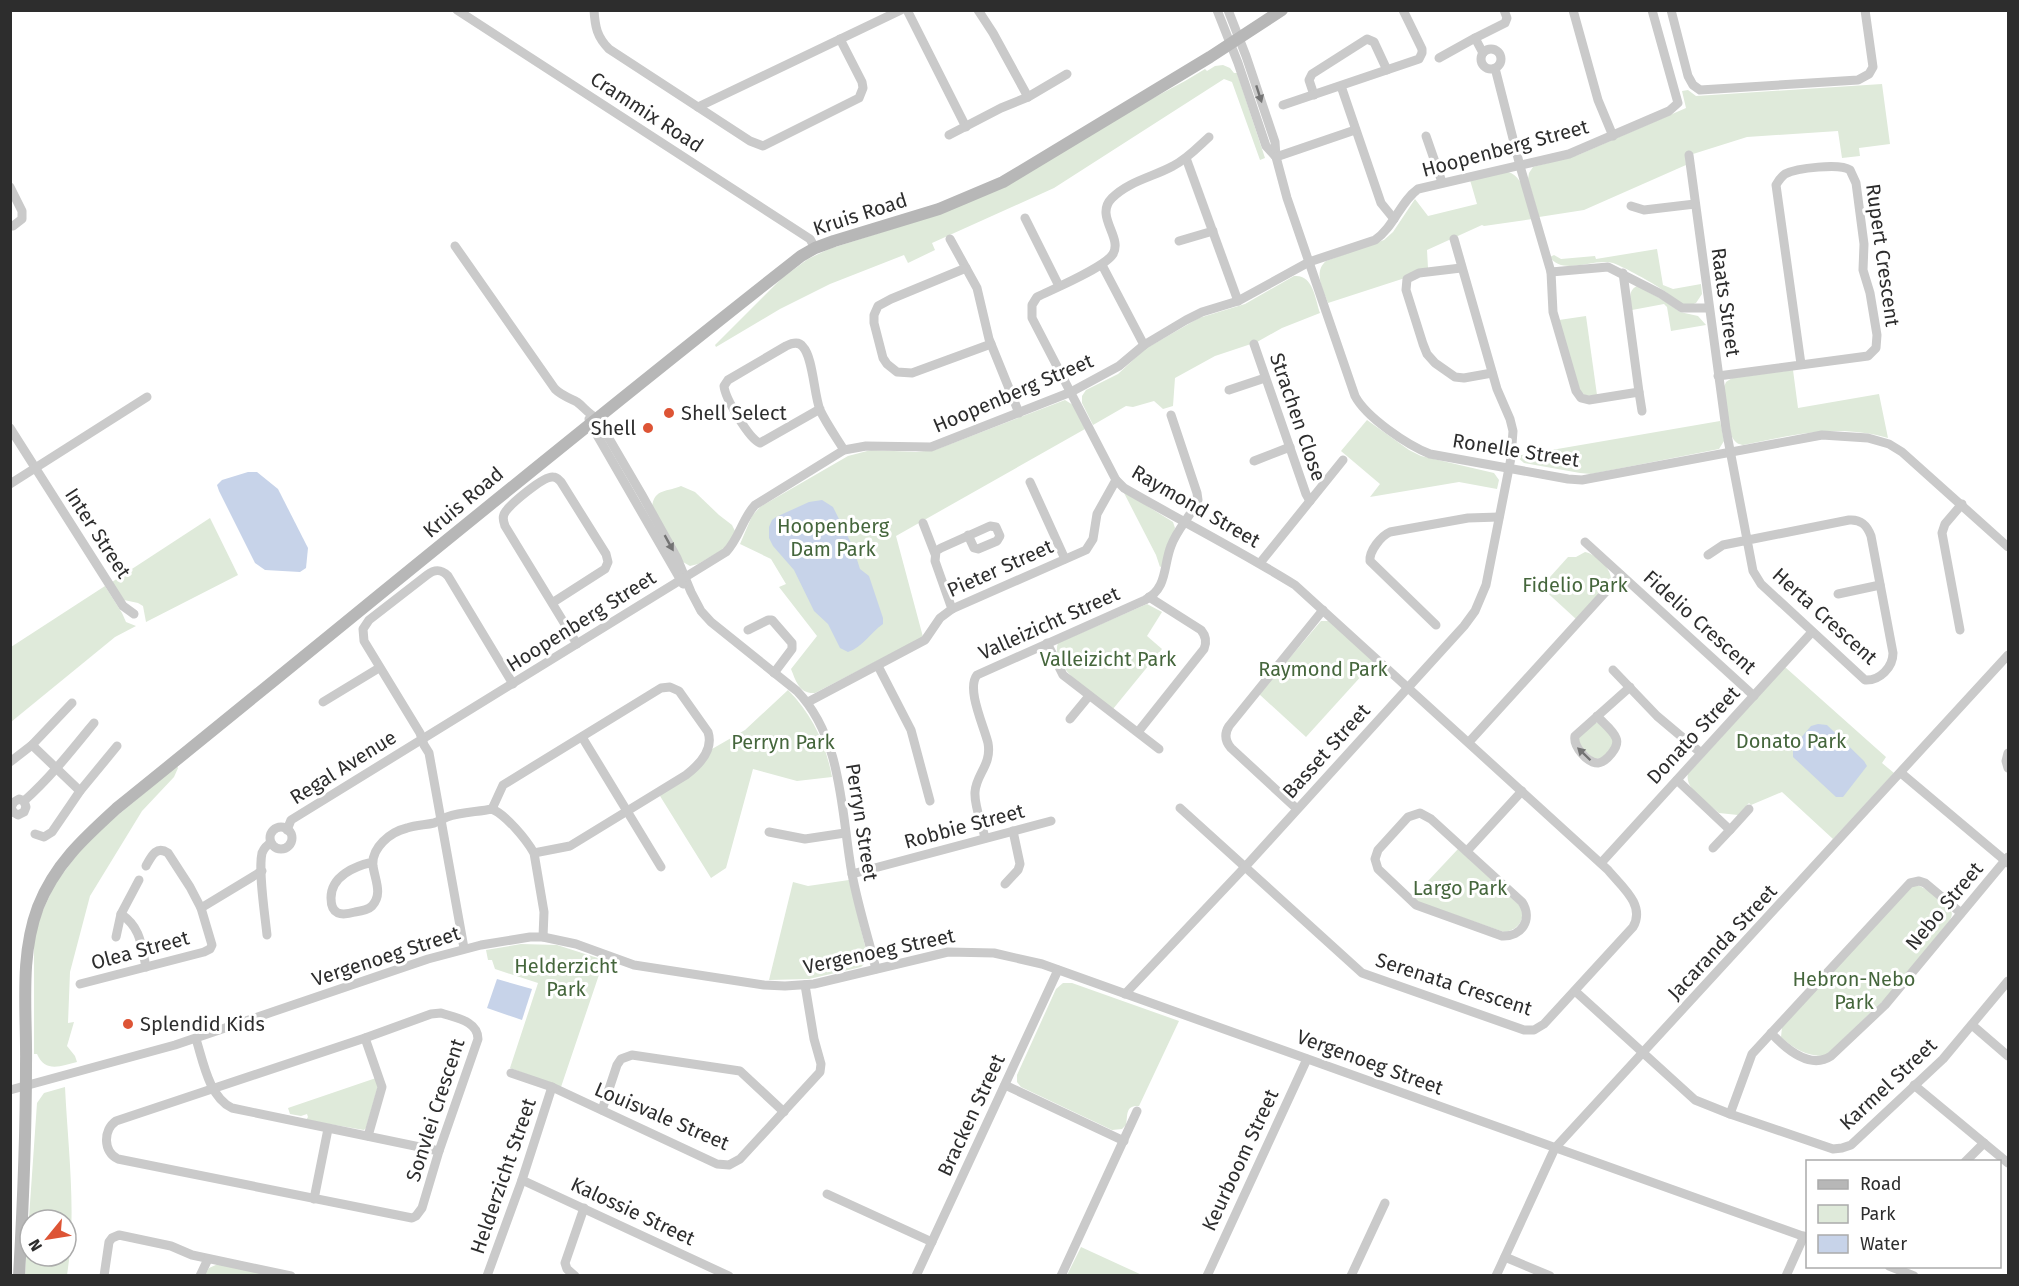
<svg xmlns="http://www.w3.org/2000/svg" width="2019" height="1286" font-family="'Fira Sans',sans-serif">
<style>
.green{fill:#dfeada;fill-rule:evenodd}
.water{fill:#c7d3e9}
.lines{fill:none;stroke-linecap:round;stroke-linejoin:round}
.street{stroke:#cacaca;stroke-width:9}
.secondary{stroke:#b7b7b7;stroke-width:12}
.oneway{fill:#747474}
.poi-dot{fill:#dd5435;stroke:#fff;stroke-width:2}
.labels{text-anchor:middle;stroke-width:6;stroke-linejoin:round;paint-order:stroke}
.street-label{font-size:20px;fill:#2d2d2d;stroke:#fff}
.poi-label{font-size:20px;fill:#2d2d2d;stroke:#fff;text-anchor:start}
.park-label{font-size:20px;fill:#45663c;stroke:#fff}
</style>
<rect width="100%" height="100%" fill="#fff"/>
<g class="green">
<polygon points="1223,65 1230,68 1234,73 1237,73 1265,158 1260,160 1232,82 1224,79 1054,188 932,243 935,250 908,263 904,255 830,284 780,309 716,347 715,345 782,278 808,259 829,249 933,216 1185,81 1205,69 1207,71 1215,66"/>
<polygon points="1882,84 1890,144 1859,148 1860,156 1842,158 1838,131 1747,137 1693,154 1685,154 1686,165 1584,210 1539,217 1528,179 1529,173 1533,167 1578,155 1686,108 1682,91 1688,90 1696,96"/>
<path d="M1508 172C1525 176 1527 204 1532 219L1484 226 1482 225 1427 250 1428 268 1405 278 1328 303C1323 289 1313 272 1326 261L1384 240 1393 232 1415 199 1428 216 1477 204 1470 180Z"/>
<path d="M1657 249 1663 285 1673 289 1701 284 1702 294 1696 303C1693 304 1690 306 1687 305 1678 304 1671 295 1663 290 1651 282 1626 268 1613 263 1594 258 1562 276 1550 257L1554 255 1561 259 1595 256 1596 259Z"/>
<path d="M1294 276C1313 274 1315 298 1320 313L1282 328 1257 342 1215 356 1175 378 1173 406 1163 409 1154 401 1133 407 1126 406 1093 425 1082 403V396L1086 390 1118 374 1145 349 1199 318 1245 304Z"/>
<path d="M1637 286 1663 300 1680 312 1698 316 1706 325 1671 331 1667 307 1664 304 1632 310C1631 300 1627 291 1637 286Z"/>
<polygon points="1586,316 1597,395 1586,396 1580,391 1559,320"/>
<path d="M1793 370 1798 408 1879 394 1888 438C1837 423 1793 435 1743 445 1739 444 1737 444 1734 440 1727 431 1726 399 1724 387L1726 382 1732 378Z"/>
<path d="M1065 400 1073 405 1085 429 896 536 923 637 815 693C799 694 796 681 791 669L817 636 779 587 786 584 771 559 740 544 752 516 760 507 848 456 871 450 916 452 935 450Z"/>
<polygon points="1367,420 1409,450 1421,456 1494,473 1499,480 1497,489 1459,482 1370,497 1380,484 1341,451"/>
<polygon points="1720,421 1724,441 1719,449 1591,474 1580,473 1524,463 1516,456"/>
<path d="M681 486 695 492 719 515 732 525 735 531 727 547 698 564 690 566 683 562 652 507C654 488 668 492 681 486Z"/>
<polygon points="1123,491 1173,522 1175,528 1164,565 1160,567 1156,555"/>
<polygon points="210,518 238,575 146,622 143,606 138,603 124,600 112,582"/>
<path d="M1585 552C1596 554 1612 569 1611 580L1576 619 1541 587 1568 557H1576Z"/>
<polygon points="105,586 122,613 126,622 136,626 115,637 11,722 11,647"/>
<path d="M1147 604 1162 612 1147 636 1162 649 1113 709C1097 696 1049 668 1058 643Z"/>
<polygon points="1321,621 1329,621 1374,662 1306,737 1259,694"/>
<path d="M1785 667 1886 757 1882 763 1894 773 1833 839 1782 792 1751 805 1749 803 1738 815 1719 813C1709 804 1684 789 1688 774Z"/>
<path d="M788 690C812 714 826 744 832 777L797 781 753 769 726 868 711 878 660 796 712 749 745 730Z"/>
<polygon points="1595,723 1598,723 1613,737 1614,745 1602,758 1594,759 1579,745 1578,736"/>
<path d="M177 766 178 768 174 777 142 811 90 896 70 972 68 1023 74 1022 67 1046 75 1056 77 1062C61 1066 45 1073 37 1054H34V939L39 919 55 884 88 840Z"/>
<path d="M1458 849 1519 905C1527 918 1519 930 1504 932L1418 902 1413 897Z"/>
<polygon points="849,880 867,954 866,962 861,967 809,979 769,980 793,882 808,886"/>
<path d="M1916 885C1923 886 1948 903 1951 911 1953 915 1951 917 1950 920L1887 997 1825 1056C1806 1056 1794 1049 1781 1037L1782 1027 1912 886Z"/>
<polygon points="521,944 557,945 604,960 561,1087 510,1068 538,983 495,969 492,960 488,960 486,950"/>
<path d="M1063 983H1072L1179 1021 1139 1106C1125 1105 1128 1115 1126 1125L1122 1129 1112 1130 1021 1087 1017 1082V1075L1056 989Z"/>
<polygon points="376,1078 378,1086 366,1128 364,1130 306,1120 308,1117 307,1114 301,1116 290,1114 288,1108"/>
<path d="M65 1087C68 1149 77 1214 67 1275H25L37 1103 44 1093ZM30 1220H66V1256H30Z"/>
<polygon points="1081,1247 1142,1275 1067,1275"/>
<polygon points="218,1264 272,1276 204,1276 209,1268"/>
</g>
<g class="water">
<polygon points="248,472 257,472 278,489 308,548 306,568 300,572 265,570 255,563 219,491 217,485 222,480"/>
<path d="M822 500 833 507 853 547 860 569 869 576 883 618V624C870 633 863 647 848 652L840 648 828 624 814 611 794 570 773 546 769 538V527L772 520 776 517 809 502Z"/>
<polygon points="1818,724 1827,725 1864,761 1867,766 1843,797 1836,797 1793,757 1793,747 1811,726"/>
<polygon points="497,979 532,989 522,1020 487,1008"/>
</g>
<g class="lines">
<g class="street">
<polyline points="457,10 810,239 815,248"/>
<path d="M594 10C595 27 597 37 609 49L750 141 763 146 859 98 863 88 862 82 840 39"/>
<polyline points="907,10 966,127"/>
<polyline points="978,10 993,33 1028,97"/>
<polyline points="1217,10 1238,63 1266,146 1276,157"/>
<path d="M1228 10 1246 56 1275 142 1276 157 1287 198 1355 396C1366 417 1407 445 1430 454L1568 479 1582 480 1822 435 1868 438 1889 444 1902 452 2008 547"/>
<polyline points="1573,10 1598,100 1613,136"/>
<polyline points="1671,10 1688,76 1693,85 1700,90 1858,80 1869,74 1873,67 1865,10"/>
<polyline points="1475,38 1505,23 1507,18 1504,10"/>
<circle cx="1491" cy="59" r="10"/>
<polyline points="1439,58 1475,38 1483,53"/>
<polyline points="1495,68 1520,166 1551,272 1608,267 1661,294 1682,308 1709,308"/>
<polyline points="1341,86 1381,203 1394,219"/>
<polyline points="1314,95 1309,80 1312,74 1367,39 1374,42 1387,70"/>
<polyline points="1283,105 1419,59 1422,53 1422,49 1403,10"/>
<polyline points="698,107 901,10"/>
<polyline points="949,135 1001,108 1028,97 1067,74"/>
<polyline points="1426,136 1442,182"/>
<path d="M1689 155 1726 429 1753 571 1761 584 1865 680C1880 681 1893 667 1893 653L1871 536C1867 525 1861 519 1849 520L1723 545 1708 555"/>
<polyline points="1276,157 1355,130"/>
<polyline points="1186,158 1238,301"/>
<polyline points="10,187 22,211 22,219 13,226"/>
<polyline points="1631,206 1644,210 1695,204"/>
<polyline points="1025,218 1059,286"/>
<polyline points="950,239 977,288 989,339 1019,413"/>
<polyline points="1179,241 1213,231"/>
<path d="M455 246 555 389C561 395 569 398 577 402 584 407 588 414 597 418L642 495 677 558 691 592 701 611 711 622 797 691C843 739 841 813 852 874 858 906 868 937 876 969"/>
<polyline points="1102,265 1144,345"/>
<polyline points="966,268 891,299 878,306 874,315 874,323 883,358 887,364 897,372 912,373 991,344"/>
<polyline points="1461,268 1419,273 1407,279 1406,290 1423,344 1427,354 1435,363 1455,377 1464,378 1492,373"/>
<polyline points="1551,272 1553,312 1576,391 1581,398 1589,400 1639,392 1623,273"/>
<polyline points="1254,344 1306,494 1310,501"/>
<path d="M1718 376 1868 356 1876 348 1877 335 1870 293 1863 270 1864 244 1856 183 1850 170C1840 163 1797 168 1785 174 1781 177 1779 180 1776 185L1801 364"/>
<polyline points="1229,390 1265,378"/>
<polyline points="1639,392 1642,411"/>
<path d="M820 409 760 443C749 439 725 398 724 386L728 380 786 346C792 343 799 341 803 347 813 357 814 395 820 410 826 423 836 437 844 450"/>
<polyline points="589,419 590,423 683,584"/>
<polyline points="10,428 123,606 134,614"/>
<polyline points="1254,461 1290,447"/>
<polyline points="1030,482 1065,559"/>
<polyline points="10,484 147,397"/>
<polyline points="923,523 935,554"/>
<polyline points="1585,542 1754,696"/>
<polyline points="1260,563 1343,460"/>
<polyline points="1838,594 1880,585"/>
<path d="M552 603 605 569 608 562 606 554 561 482C558 479 557 477 553 477 543 476 511 504 506 511 502 516 503 520 505 526L577 644"/>
<polyline points="952,609 935,561 936,551 941,548 990,526 996,527 1000,536 997,541 978,549 974,548 968,535"/>
<path d="M1436 625 1370 561C1369 551 1381 536 1390 532L1468 518 1499 517"/>
<polyline points="748,630 768,620 772,620 792,643 792,649 774,673"/>
<polyline points="1960,630 1942,533 1945,524 1962,504"/>
<polyline points="1047,643 1063,675 1159,749"/>
<polyline points="878,666 911,730 930,801"/>
<polyline points="1613,670 1657,716 1701,753"/>
<polyline points="323,702 379,668"/>
<polyline points="808,702 925,640 940,618 952,609 1086,550 1093,539 1097,514 1116,480"/>
<path d="M1597 716C1603 723 1613 730 1616 738 1620 747 1606 762 1598 763 1587 763 1573 746 1575 736L1630 687"/>
<polyline points="1070,719 1089,696"/>
<path d="M1138 732 1204 649C1207 642 1206 636 1201 630L1149 597"/>
<polyline points="582,737 661,867"/>
<polyline points="1469,742 1621,575"/>
<polyline points="32,745 80,791"/>
<polyline points="2008,753 2006,761 2008,768"/>
<polyline points="10,762 32,745 72,703"/>
<polyline points="1901,773 2008,863"/>
<polyline points="1677,780 1730,830 1713,848"/>
<path d="M1180 808 1362 973 1524 1030H1534L1544 1024 1633 927C1646 905 1621 886 1608 870L1295 585C1239 550 1181 521 1124 488L1116 480 1032 318V305L1037 297C1053 289 1104 268 1113 254 1123 237 1094 216 1112 198 1129 181 1153 177 1173 166 1187 159 1198 147 1209 137"/>
<path d="M492 809 503 785 661 688 670 687 679 691 708 732C714 750 699 765 686 775L570 846 534 853"/>
<path d="M1297 809 1231 748C1225 741 1224 734 1229 726L1323 610"/>
<path d="M13 812 11 807 14 802 19 799 24 801C50 778 72 750 94 723"/>
<polyline points="13,812 18,815 24,812 26,807 24,801"/>
<path d="M1420 813 1431 819 1522 902C1533 919 1522 937 1502 936L1416 905 1378 869 1375 859 1378 850 1408 817Z"/>
<circle cx="281" cy="838" r="11"/>
<path d="M287 830 291 820 726 552C739 539 742 519 755 505L844 450 866 446 931 447 1071 392 1119 366 1144 345 1186 320 1202 312 1238 301 1309 262 1375 240C1394 227 1400 202 1418 189L1569 154 1669 111 1678 103 1652 10"/>
<polyline points="1730,830 1749,809"/>
<polyline points="769,832 805,839 845,833"/>
<polyline points="35,834 44,837 52,832 80,791 117,746"/>
<path d="M985 838C982 824 974 806 975 792 976 774 992 765 988 743 984 726 966 689 977 675L1145 600C1168 588 1163 566 1171 546 1177 529 1191 516 1198 500L1197 493 1171 415"/>
<polyline points="1467,851 1522,791"/>
<path d="M373 862C355 866 331 876 331 898 331 915 341 916 355 912 362 911 368 910 372 906 383 894 375 880 373 866 371 848 390 832 407 828 416 825 425 825 434 823 439 821 442 819 447 817 461 812 478 812 492 809 506 815 526 839 534 853L544 912 543 937"/>
<polyline points="1601,863 1812,632"/>
<polyline points="852,874 1051,821"/>
<polyline points="1005,884 1018,870 1020,864 1013,831"/>
<polyline points="201,908 262,871"/>
<path d="M121 914C141 928 141 944 146 967"/>
<path d="M267 935C265 915 258 871 262 853 264 848 267 845 271 843"/>
<polyline points="116,937 121,914 139,880"/>
<path d="M464 948 429 753 424 745 420 733 364 641 363 629 369 620 427 575C435 569 441 569 448 576L513 684"/>
<path d="M80 984 204 952 210 949 212 945 201 908 190 887 168 853C156 845 151 857 146 866"/>
<polyline points="1575,991 1695,1100 1730,1114 1833,1149 1842,1148 1851,1145 1943,1059 2008,981"/>
<polyline points="1125,994 1245,867 1464,626 1475,611 1486,585 1511,458 1513,431 1510,419 1497,389 1454,239"/>
<path d="M441 1013C456 1018 478 1021 478 1039L439 1151 422 1208 416 1216 412 1218 118 1159C103 1152 103 1130 116 1121L365 1038 431 1014Z"/>
<polyline points="1972,1025 2008,1056"/>
<path d="M1771 1033C1785 1048 1810 1070 1831 1056L1885 1005 2008 857"/>
<polyline points="365,1038 382,1087 368,1136"/>
<path d="M196 1039C203 1061 209 1097 232 1108L439 1151"/>
<polyline points="511,1073 552,1087 717,1164 729,1165 740,1159 820,1072 821,1064 814,1039 805,985"/>
<polyline points="1005,1085 1124,1141"/>
<polyline points="1914,1085 2008,1163"/>
<polyline points="10,1090 175,1045 428,959 481,945 530,937 543,937 576,944 634,965 764,985 785,986 814,984 948,952 994,953 1042,964 1808,1238"/>
<polyline points="602,1110 617,1065 621,1059 632,1055 740,1071 784,1112"/>
<polyline points="1730,1114 1752,1054 1910,883 1919,881 1925,883 1961,913"/>
<polyline points="1965,1162 1984,1143"/>
<polyline points="522,1180 729,1276"/>
<polyline points="827,1194 932,1242"/>
<polyline points="314,1199 328,1129"/>
<polyline points="1505,1257 1550,1276"/>
<polyline points="1889,1266 1914,1276"/>
<polyline points="104,1276 109,1242 112,1238 119,1235 171,1246 192,1255 291,1276"/>
<polyline points="200,1276 208,1259"/>
<polyline points="487,1276 522,1180 552,1087"/>
<polyline points="575,1276 567,1269 565,1263 584,1208"/>
<polyline points="916,1276 1058,970"/>
<polyline points="1061,1276 1137,1111"/>
<polyline points="1207,1276 1307,1059"/>
<polyline points="1351,1276 1385,1203"/>
<polyline points="1496,1276 1555,1148 2008,655"/>
<polyline points="1786,1276 1804,1236"/>
</g>
<path class="secondary" d="M19 1276C23 1206 26 1135 26 1065 27 1012 19 958 38 907 55 864 84 838 117 808 345 624 570 437 801 256L815 248 834 241 939 209 1003 182 1210 57 1282 10"/>
</g>
<defs><path id="oneway-solid" d="M-6-.8H1V-3.2L6.5 0L1 3.2V.8H-6Z" transform="scale(1.5)"/></defs>
<g class="oneway">
<use href="#oneway-solid" transform="translate(1259 94) rotate(72)"/>
<use href="#oneway-solid" transform="translate(669 543) rotate(61)"/>
<use href="#oneway-solid" transform="translate(1584 754) rotate(-136)"/>
</g>
<g class="poi-dot">
<circle cx="669" cy="413" r="6"/>
<circle cx="648" cy="428" r="6"/>
<circle cx="128" cy="1024" r="6"/>
</g>
<g class="labels">
<g class="street-label">
<text transform="translate(647 112) rotate(33)" y="7">Crammix Road</text>
<text transform="translate(1505 148) rotate(-15)" y="7">Hoopenberg Street</text>
<text transform="translate(860 214) rotate(-18)" y="7">Kruis Road</text>
<text transform="translate(1883 255) rotate(82)" y="7">Rupert Crescent</text>
<text transform="translate(1726 302) rotate(82)" y="7">Raats Street</text>
<text transform="translate(1013 393) rotate(-23)" y="7">Hoopenberg Street</text>
<text transform="translate(1298 417) rotate(71)" y="7">Strachen Close</text>
<text transform="translate(1516 450) rotate(9)" y="7">Ronelle Street</text>
<text transform="translate(463 502) rotate(-40)" y="7">Kruis Road</text>
<text transform="translate(1196 506) rotate(30)" y="7">Raymond Street</text>
<text transform="translate(98 533) rotate(57)" y="7">Inter Street</text>
<text transform="translate(1000 568) rotate(-24)" y="7">Pieter Street</text>
<text transform="translate(1825 616) rotate(42)" y="7">Herta Crescent</text>
<text transform="translate(581 621) rotate(-32)" y="7">Hoopenberg Street</text>
<text transform="translate(1700 622) rotate(42)" y="7">Fidelio Crescent</text>
<text transform="translate(1049 623) rotate(-24)" y="7">Valleizicht Street</text>
<text transform="translate(1693 735) rotate(-47)" y="7">Donato Street</text>
<text transform="translate(1326 751) rotate(-48)" y="7">Basset Street</text>
<text transform="translate(343 767) rotate(-32)" y="7">Regal Avenue</text>
<text transform="translate(862 822) rotate(81)" y="7">Perryn Street</text>
<text transform="translate(964 826) rotate(-15)" y="7">Robbie Street</text>
<text transform="translate(1944 906) rotate(-50)" y="7">Nebo Street</text>
<text transform="translate(1722 942) rotate(-47)" y="7">Jacaranda Street</text>
<text transform="translate(140 950) rotate(-15)" y="7">Olea Street</text>
<text transform="translate(879 951) rotate(-12)" y="7">Vergenoeg Street</text>
<text transform="translate(386 956) rotate(-18)" y="7">Vergenoeg Street</text>
<text transform="translate(1454 984) rotate(18)" y="7">Serenata Crescent</text>
<text transform="translate(1370 1062) rotate(20)" y="7">Vergenoeg Street</text>
<text transform="translate(1888 1084) rotate(-43)" y="7">Karmel Street</text>
<text transform="translate(435 1110) rotate(-72)" y="7">Sonvlei Crescent</text>
<text transform="translate(971 1115) rotate(-65)" y="7">Bracken Street</text>
<text transform="translate(662 1116) rotate(23)" y="7">Louisvale Street</text>
<text transform="translate(1240 1160) rotate(-65)" y="7">Keurboom Street</text>
<text transform="translate(503 1176) rotate(-71)" y="7">Helderzicht Street</text>
<text transform="translate(633 1211) rotate(25)" y="7">Kalossie Street</text>
</g>
<g class="poi-label">
<text x="681" y="420">Shell Select</text>
<text x="636" y="435" text-anchor="end">Shell</text>
<text x="140" y="1031">Splendid Kids</text>
</g>
<g class="park-label">
<text x="833" y="533">Hoopenberg<tspan x="833" dy="23">Dam Park</tspan></text>
<text x="1575" y="592">Fidelio Park</text>
<text x="1108" y="666">Valleizicht Park</text>
<text x="1323" y="676">Raymond Park</text>
<text x="1791" y="748">Donato Park</text>
<text x="783" y="749">Perryn Park</text>
<text x="1460" y="895">Largo Park</text>
<text x="566" y="973">Helderzicht<tspan x="566" dy="23">Park</tspan></text>
<text x="1854" y="986">Hebron-Nebo<tspan x="1854" dy="23">Park</tspan></text>
</g>
</g>
<rect width="2019" height="1286" fill="none" stroke="#2d2d2d" stroke-width="24"/>
<rect x="1806" y="1160" width="195" height="108" fill="#ffffff" stroke="#ababab" stroke-width="1.5"/>
<rect x="1818" y="1180" width="30" height="9" fill="#b7b7b7" stroke="#ababab" stroke-width="1.5"/>
<text x="1860" y="1190" font-size="18" fill="#2d2d2d">Road</text>
<rect x="1818" y="1205" width="30" height="18" fill="#dfeada" stroke="#ababab" stroke-width="1.5"/>
<text x="1860" y="1220" font-size="18" fill="#2d2d2d">Park</text>
<rect x="1818" y="1235" width="30" height="18" fill="#c7d3e9" stroke="#ababab" stroke-width="1.5"/>
<text x="1860" y="1250" font-size="18" fill="#2d2d2d">Water</text>
<g transform="translate(48 1238) rotate(240)"><circle r="28" fill="#ffffff" stroke="#ababab" stroke-width="1.5"/>
<path d="M0-4.5L10 22L0 15L-10 22Z" fill="#dd5435"/>
<text y="-9" font-size="16" font-weight="bold" text-anchor="middle" fill="#2d2d2d">N</text>
</g>
</svg>
